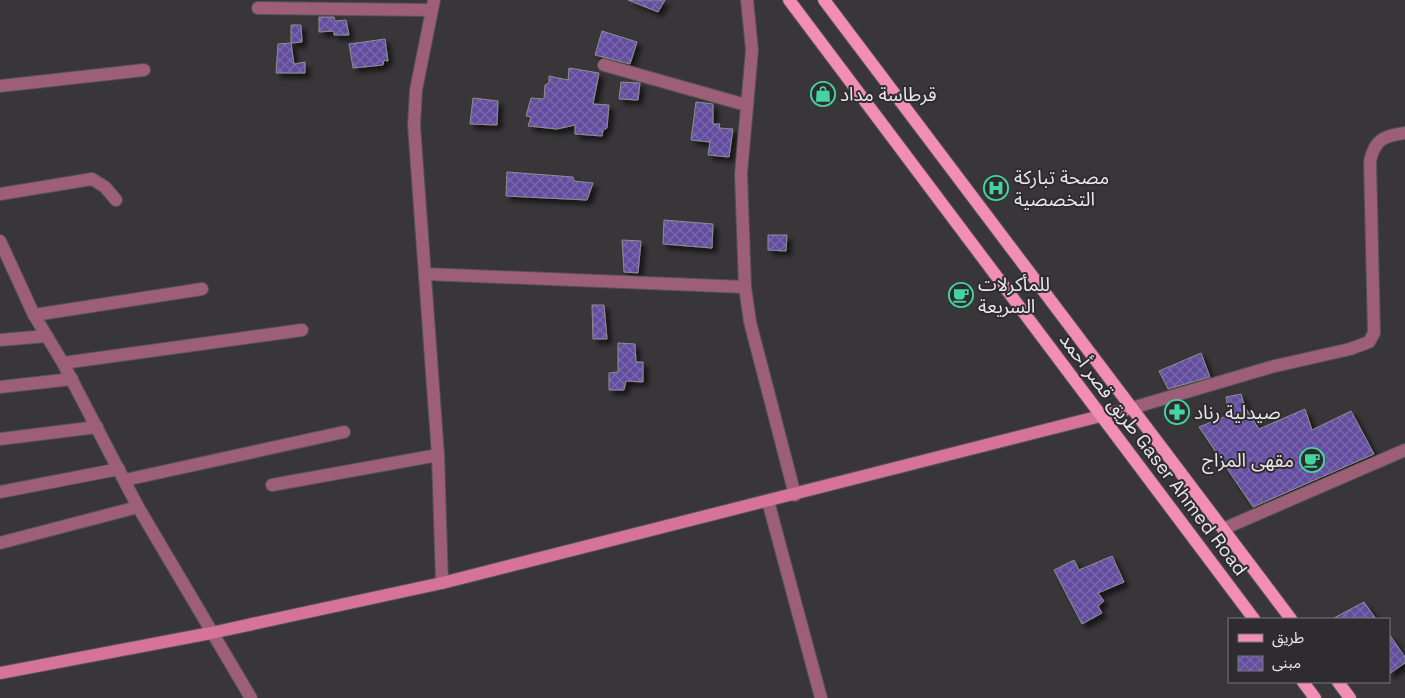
<svg xmlns="http://www.w3.org/2000/svg" width="1405" height="698" font-family="'Space Grotesk','Noto Sans Arabic',sans-serif">
<style>
.building{fill:url(#building-cross-hatch);stroke:#8f8e91;filter:url(#shadow)}
.lines{fill:none;stroke-linecap:round;stroke-linejoin:round}
.street-casing{stroke:#545254;stroke-width:14}
.secondary-casing{stroke:#545254;stroke-width:14}
.primary-casing{stroke:#545254;stroke-width:14}
.street{stroke:#9d5f75;stroke-width:12}
.secondary{stroke:#d57498;stroke-width:12}
.primary{stroke:#f28eb3;stroke-width:12}
.labels{text-anchor:middle;stroke-width:4;stroke-linejoin:round;paint-order:stroke}
.poi-label{font-size:19px;fill:#eae8ea;stroke:#2e2c2e;text-anchor:start}
.street-label{font-size:19px;fill:#eae8ea;stroke:#2e2c2e}
</style>
<defs>
<pattern id="building-cross-hatch" width="8" height="8" patternUnits="userSpaceOnUse" patternTransform="scale(1.25)"><rect width="8" height="8" fill="#634e9f"/><path d="M0 0l8 8M0 8l8-8" fill="none" stroke="#7a68ac"/></pattern>
<filter id="shadow"><feDropShadow dx="4.5" dy="4.5" stdDeviation="2.5" flood-color="#0009"/></filter>
</defs>
<rect width="100%" height="100%" fill="#383638"/>
<g class="building">
<polygon points="628,0 665,0 658,12"/>
<polygon points="319,17 334,17 335,21 346,20 349,35 334,35 334,31 319,32"/>
<polygon points="291,25 301,25 302,42 291,43"/>
<polygon points="602,31 637,42 630,64 595,55"/>
<polygon points="385,39 388,61 384,60 383,65 353,68 349,44"/>
<polygon points="291,43 294,64 305,62 305,73 276,73 278,44"/>
<polygon points="569,68 599,73 593,104 609,105 607,128 603,130 602,136 575,134 575,125 557,129 528,126 531,117 526,116 531,98 544,99 545,85 549,83 549,76 568,80"/>
<polygon points="621,82 640,83 638,100 619,99"/>
<polygon points="473,98 498,101 497,125 470,124"/>
<polygon points="696,102 713,104 713,124 720,124 719,128 733,129 729,157 708,155 710,142 691,140"/>
<polygon points="507,172 573,177 574,181 593,183 587,200 506,196"/>
<polygon points="664,220 713,224 712,248 663,244"/>
<polygon points="768,235 787,235 786,251 768,250"/>
<polygon points="622,240 641,241 638,273 624,272"/>
<polygon points="592,305 604,305 607,339 593,339"/>
<polygon points="618,343 635,344 636,362 643,362 643,382 626,381 624,390 609,390 609,373 618,372"/>
<polygon points="1201,353 1210,377 1168,389 1159,371"/>
<polygon points="1241,394 1245,407 1259,429 1305,409 1312,430 1351,411 1374,454 1253,507 1199,427 1229,415 1226,397"/>
<polygon points="1112,556 1124,582 1098,593 1104,601 1098,606 1102,613 1082,624 1054,570 1074,560 1079,570"/>
<polygon points="1364,602 1376,619 1332,619"/>
<polygon points="1389,634 1405,657 1405,663 1389,674"/>
</g>
<g class="lines">
<defs>
<g id="street">
<polyline points="434,0 416,90 414,125 438,455 442,583"/>
<polyline points="747,0 752,50 741,174 745,287 750,322 795,495"/>
<polyline points="258,8 430,10"/>
<polyline points="604,65 746,105"/>
<polyline points="0,86 144,70"/>
<polyline points="0,194 92,179 105,187 116,200"/>
<polyline points="0,241 34,315 63,363 138,507 251,698"/>
<polyline points="426,274 745,287"/>
<polyline points="34,315 202,289"/>
<polyline points="0,340 47,336"/>
<polyline points="63,363 302,330"/>
<polyline points="0,387 72,379"/>
<path d="M1132 408 1271 367 1350 349 1369 342 1374 333 1370 161C1375 139 1384 136 1405 133"/>
<polyline points="0,439 97,427"/>
<polyline points="125,480 344,432"/>
<polyline points="272,485 438,455"/>
<polyline points="0,492 119,469"/>
<polyline points="768,501 821,698"/>
<polyline points="1223,529 1405,450"/>
<polyline points="0,543 138,507"/>
</g>
<polyline id="secondary" points="0,673 211,633 442,583 1132,408"/>
<g id="primary">
<polyline points="789,0 1254,619"/>
<polyline points="824,0 1291,619"/>
<polyline points="1303,682 1315,698"/>
<polyline points="1338,682 1350,698"/>
</g>
</defs>
<use href="#street" class="street-casing"/>
<use href="#secondary" class="secondary-casing"/>
<use href="#primary" class="primary-casing"/>
<use href="#street" class="street"/>
<use href="#secondary" class="secondary"/>
<use href="#primary" class="primary"/>
</g>
<defs>
<symbol id="shop-ring" viewBox="-11 -11 22 22"><circle r="9.5" fill="#2e2c2e" stroke="#44d4a0" stroke-width="1.5"/><path d="M-5-2.5h2.3a2.7 3.5 0 0 1 5.4 0H5L5.5 6h-11ZM-1.5-2.5h3a1.5 2.3 0 0 0-3 0Z" fill="#44d4a0"/></symbol>
<symbol id="hospital-ring" viewBox="-11 -11 22 22"><circle r="9.5" fill="#2e2c2e" stroke="#44d4a0" stroke-width="1.5"/><path d="M-5-5h3v3.5h4V-5h3V5h-3V1.5h-4V5h-3Z" fill="#44d4a0"/></symbol>
<symbol id="cafe-ring" viewBox="-11 -11 22 22"><circle r="9.5" fill="#2e2c2e" stroke="#44d4a0" stroke-width="1.5"/><path d="M-5.5-4.5H6V0H3Q3 3.5 0 3.5H-2.5Q-5.5 3.5-5.5 0ZM3-3.2v2h1.7v-2ZM-6 4.5H4V6H-6Z" fill="#44d4a0"/></symbol>
<symbol id="pharmacy-ring" viewBox="-11 -11 22 22"><circle r="9.5" fill="#2e2c2e" stroke="#44d4a0" stroke-width="1.5"/><path d="M-2-6h4v4h4v4h-4v4h-4v-4h-4v-4h4Z" fill="#44d4a0"/></symbol>
</defs>
<g fill-rule="evenodd">
<use href="#shop-ring" x="809" y="80" width="28" height="28"/>
<use href="#hospital-ring" x="982" y="174" width="28" height="28"/>
<use href="#cafe-ring" x="947" y="281" width="28" height="28"/>
<use href="#pharmacy-ring" x="1163" y="398" width="28" height="28"/>
<use href="#cafe-ring" x="1298" y="446" width="28" height="28"/>
</g>
<g class="labels">
<g class="poi-label">
<text x="840" y="101">قرطاسة مداد</text>
<text x="1014" y="184">مصحة تباركة<tspan x="1014" dy="22">التخصصية</tspan></text>
<text x="978" y="291">للمأكرلات<tspan x="978" dy="22">السريعة</tspan></text>
<text x="1194" y="419">صيدلية رناد</text>
<text x="1294" y="467" text-anchor="end">مقهى المزاج</text>
</g>
<g class="street-label">
<text transform="translate(1154 454) rotate(53)" y="7">طريق قصر أحمد Gaser Ahmed Road</text>
</g>
</g>
<rect x="1228" y="618" width="162" height="65" fill="#2e2c2e" stroke="#797779"/>
<rect x="1238" y="634" width="25" height="8" fill="#f28eb3" stroke="#797779"/>
<text x="1272" y="643" font-size="15" fill="#eae8ea">طريق</text>
<rect x="1238" y="656" width="25" height="15" fill="url(#building-cross-hatch)" stroke="#797779"/>
<text x="1272" y="668" font-size="15" fill="#eae8ea">مبنى</text>
</svg>
